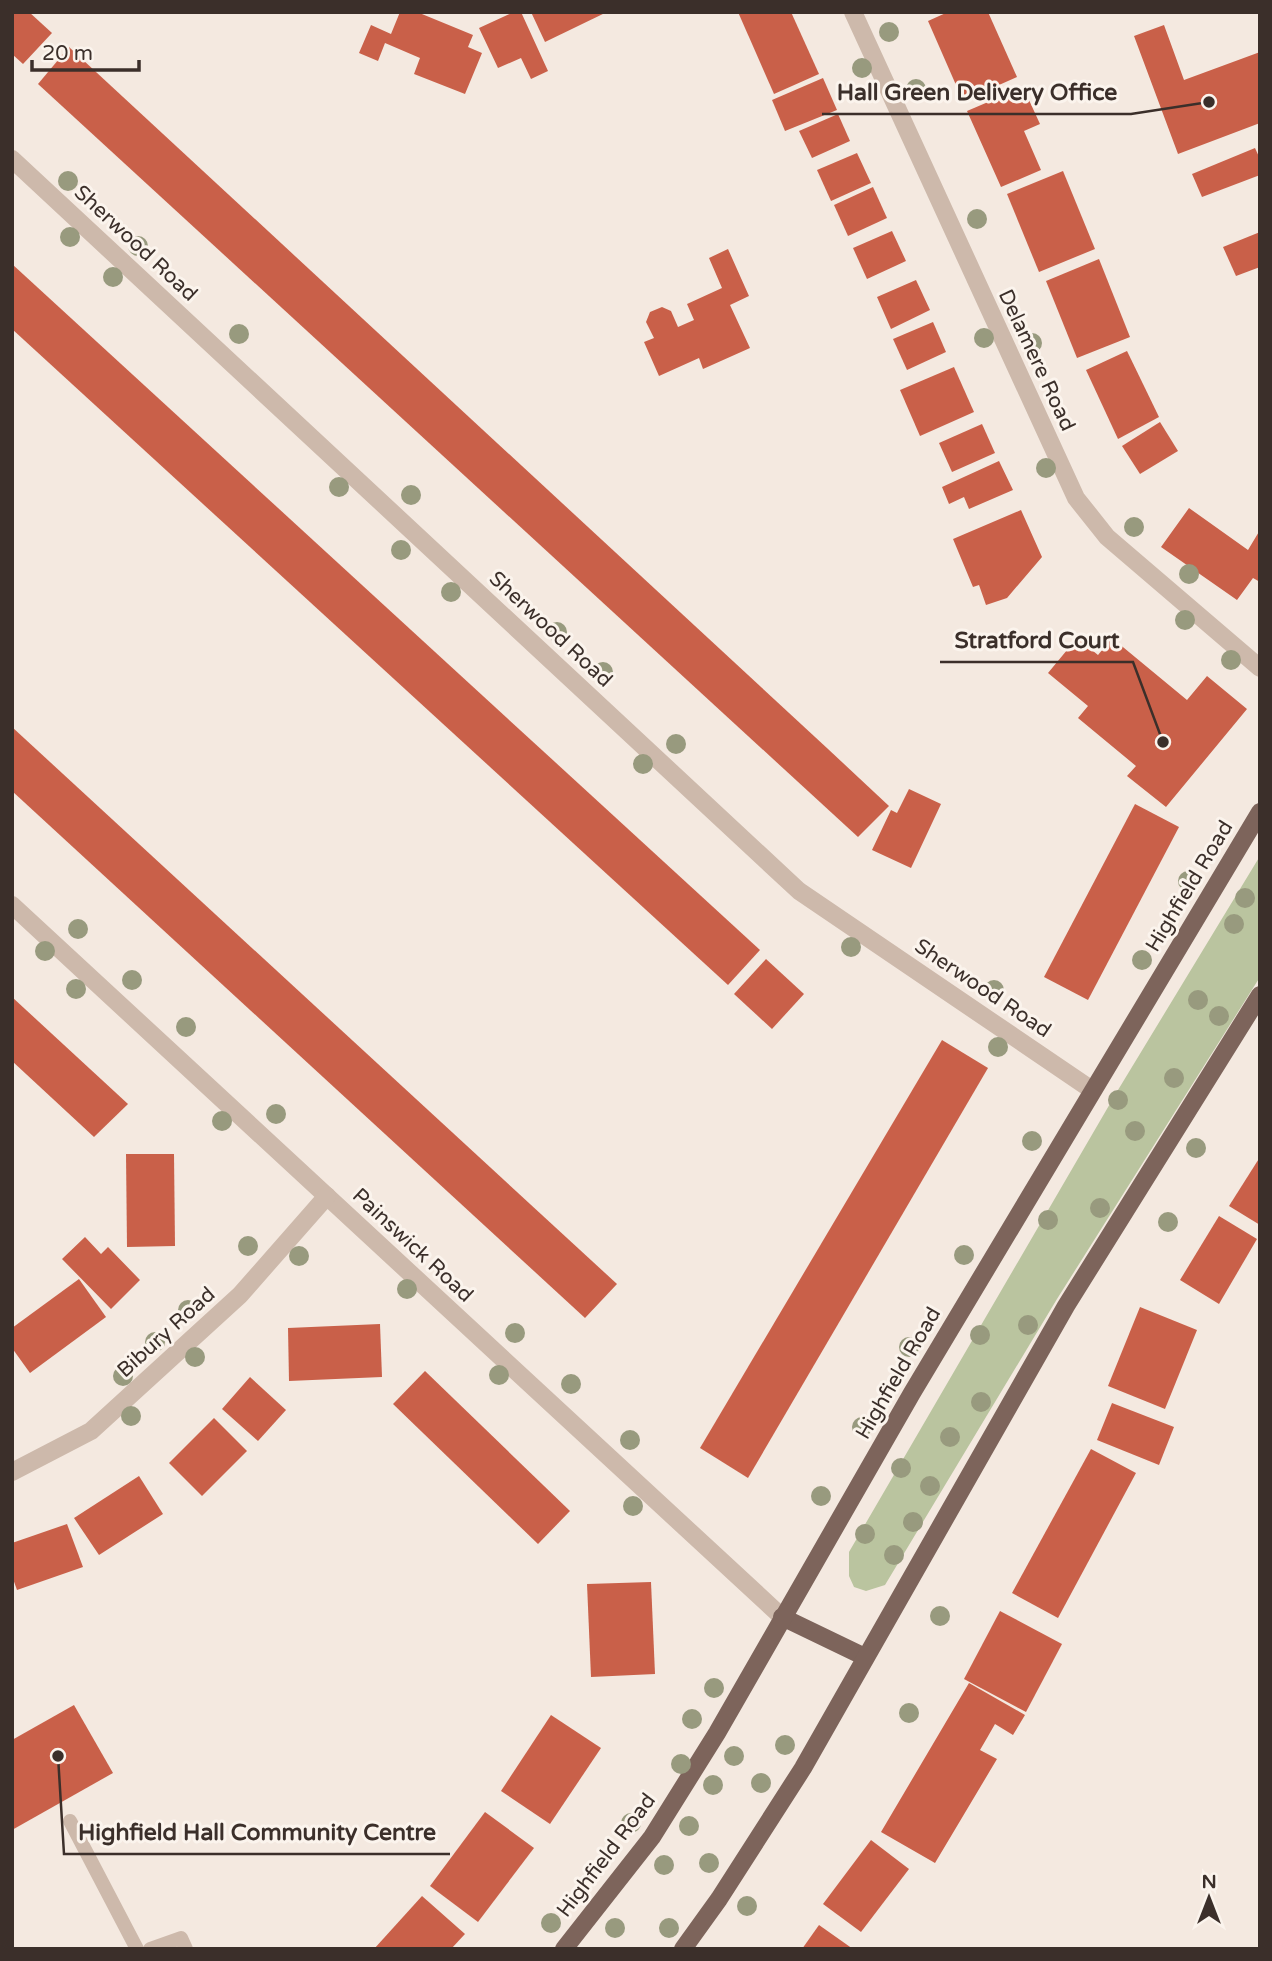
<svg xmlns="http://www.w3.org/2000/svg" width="1272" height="1961" font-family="'Varela Round',sans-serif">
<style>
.green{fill:#bac49f}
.building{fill:#c96049}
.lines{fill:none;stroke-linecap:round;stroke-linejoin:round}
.service{stroke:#cdb9ab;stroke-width:14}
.minor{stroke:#cdb9ab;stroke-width:18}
.primary{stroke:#7d645b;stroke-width:18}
.tree{fill:#989a7e}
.labels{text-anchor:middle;stroke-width:6;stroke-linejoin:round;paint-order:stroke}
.street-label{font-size:21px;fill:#3b2f2a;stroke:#fbf4ed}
.leader{fill:none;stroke:#3b2f2a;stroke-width:2.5}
.callout-dot{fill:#3b2f2a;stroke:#fbf4ed;stroke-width:2.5}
.callout-label{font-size:23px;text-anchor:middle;font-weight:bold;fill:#3b2f2a;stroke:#fbf4ed;stroke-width:6;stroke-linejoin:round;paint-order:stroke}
</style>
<rect width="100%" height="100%" fill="#f4e9e0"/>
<polygon class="green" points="1260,856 1260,977 1057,1299 885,1585 866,1591 854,1587 849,1576 849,1552 1118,1090"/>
<g class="building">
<polygon points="12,12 29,12 52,33 23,64 12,54"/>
<polygon points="400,12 417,12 473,35 468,47 482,53 465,94 414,74 420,58 385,43 378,61 359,53 371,25 391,34"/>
<polygon points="514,12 521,12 548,71 531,79 521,58 498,68 479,28"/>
<polygon points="531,12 607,12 545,42"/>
<polygon points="738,12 791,12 819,74 774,94"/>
<polygon points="948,12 988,12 1017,77 963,101 928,21"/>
<polygon points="1164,25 1184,80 1260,52 1260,123 1178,154 1134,36"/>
<polygon points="69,47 828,749 889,806 858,837 38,84"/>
<polygon points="823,78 837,110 785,131 772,100"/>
<polygon points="1023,87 1040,124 1024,131 1041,170 1001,187 967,111"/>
<polygon points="838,114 850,141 812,158 799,131"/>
<polygon points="1255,148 1260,159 1260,175 1202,197 1192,174"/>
<polygon points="857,153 871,183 831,201 817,170"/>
<polygon points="1063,171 1095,249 1039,272 1007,194"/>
<polygon points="873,187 887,218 848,236 834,205"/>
<polygon points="892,231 906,261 867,279 853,248"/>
<polygon points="1260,232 1260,267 1236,276 1223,247"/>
<polygon points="728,249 749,296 730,305 750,348 703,369 699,358 659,376 644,342 654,338 646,322 650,312 662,307 671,311 678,327 694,320 687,304 722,288 709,258"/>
<polygon points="1099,259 1130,337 1077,358 1046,281"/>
<polygon points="12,264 760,950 728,985 12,329"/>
<polygon points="916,280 930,310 891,329 877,297"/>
<polygon points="933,322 946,352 907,370 893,339"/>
<polygon points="1127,351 1159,417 1118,439 1086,370"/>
<polygon points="954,367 974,412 920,436 900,390"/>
<polygon points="1160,422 1178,451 1140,474 1122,446"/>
<polygon points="982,424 995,453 952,472 939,443"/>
<polygon points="999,461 1013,490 969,509 964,497 949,504 942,487"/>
<polygon points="1189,508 1248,550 1260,530 1260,582 1253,578 1237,600 1161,547"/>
<polygon points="1021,510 1042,557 1007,598 986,605 979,585 973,587 953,539"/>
<polygon points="1077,638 1098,655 1112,638 1187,700 1207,676 1247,709 1166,807 1127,776 1136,766 1078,718 1088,706 1048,673"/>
<polygon points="12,727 617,1284 585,1318 12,791"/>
<polygon points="909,789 941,804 911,868 872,850 891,810 897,813"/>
<polygon points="1135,804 1179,827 1088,1000 1044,977"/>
<polygon points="766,959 804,994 772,1029 734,994"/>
<polygon points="12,997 128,1104 94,1137 12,1061"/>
<polygon points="942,1040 988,1068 748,1478 700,1448"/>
<polygon points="126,1154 174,1154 175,1246 127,1247"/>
<polygon points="1260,1157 1260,1225 1229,1206"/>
<polygon points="1219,1216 1257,1239 1219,1304 1180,1280"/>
<polygon points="85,1237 101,1254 108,1247 140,1280 111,1309 62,1259"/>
<polygon points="79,1279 106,1317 30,1373 12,1348 12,1328"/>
<polygon points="1140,1307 1197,1330 1165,1409 1108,1386"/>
<polygon points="380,1324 382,1377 289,1381 288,1328"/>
<polygon points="425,1371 570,1511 538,1544 393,1404"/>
<polygon points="250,1377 286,1410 258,1441 222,1409"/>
<polygon points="1112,1403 1174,1427 1159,1465 1097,1440"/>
<polygon points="214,1418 247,1451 202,1496 169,1463"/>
<polygon points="1091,1449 1136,1473 1058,1618 1012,1593"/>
<polygon points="139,1476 163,1514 99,1555 74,1518"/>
<polygon points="67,1524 83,1567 17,1590 12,1576 12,1543"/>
<polygon points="651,1582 655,1674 591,1677 587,1584"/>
<polygon points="1000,1611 1062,1644 1026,1712 964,1679"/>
<polygon points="969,1683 1025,1715 1013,1735 995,1724 987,1738 980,1750 997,1759 935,1863 881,1832"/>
<polygon points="74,1705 113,1773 12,1830 12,1740"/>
<polygon points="551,1715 601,1748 550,1824 501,1791"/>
<polygon points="485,1812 534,1848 478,1922 430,1886"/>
<polygon points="871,1840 909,1869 861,1932 823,1904"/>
<polygon points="422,1896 465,1934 451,1949 374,1949"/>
<polygon points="819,1925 853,1949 802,1949"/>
</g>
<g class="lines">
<g class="service">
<polyline points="70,1821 137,1949"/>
<polyline points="150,1949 181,1938 186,1949"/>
</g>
<g class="minor">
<polyline points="853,12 1076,498 1107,537 1260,668"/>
<polyline points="12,159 799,891 1092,1090"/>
<polyline points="12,905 782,1617"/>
<polyline points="12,1472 91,1431 240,1295 327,1196"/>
</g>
<g class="primary">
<polyline points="782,1617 865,1657"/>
<polyline points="564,1949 652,1837 717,1733 912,1393 1260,812"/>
<polyline points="683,1949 719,1899 803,1768 1066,1306 1260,995"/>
</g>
</g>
<g class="tree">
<circle cx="889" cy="32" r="10"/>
<circle cx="862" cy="68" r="10"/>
<circle cx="916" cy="89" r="10"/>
<circle cx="68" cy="181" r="10"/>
<circle cx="977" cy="219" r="10"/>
<circle cx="70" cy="237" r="10"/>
<circle cx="138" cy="246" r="10"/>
<circle cx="113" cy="277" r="10"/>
<circle cx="239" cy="334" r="10"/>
<circle cx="984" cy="338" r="10"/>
<circle cx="1032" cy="343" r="10"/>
<circle cx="1046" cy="468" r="10"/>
<circle cx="339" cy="487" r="10"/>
<circle cx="411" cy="495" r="10"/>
<circle cx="1134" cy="527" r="10"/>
<circle cx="401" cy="550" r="10"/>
<circle cx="1189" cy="574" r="10"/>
<circle cx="451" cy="592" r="10"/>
<circle cx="1185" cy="620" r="10"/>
<circle cx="557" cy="632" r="10"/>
<circle cx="1231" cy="660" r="10"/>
<circle cx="603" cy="672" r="10"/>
<circle cx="676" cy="744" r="10"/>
<circle cx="643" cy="764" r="10"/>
<circle cx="1188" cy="881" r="10"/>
<circle cx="1245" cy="898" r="10"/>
<circle cx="1234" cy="924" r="10"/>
<circle cx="78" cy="929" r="10"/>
<circle cx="851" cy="947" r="10"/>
<circle cx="45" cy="951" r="10"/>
<circle cx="1142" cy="960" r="10"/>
<circle cx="132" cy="980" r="10"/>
<circle cx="76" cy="989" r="10"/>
<circle cx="994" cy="990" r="10"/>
<circle cx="1198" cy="1000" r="10"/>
<circle cx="1219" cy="1016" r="10"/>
<circle cx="186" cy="1027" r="10"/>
<circle cx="998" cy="1047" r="10"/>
<circle cx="1174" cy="1078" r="10"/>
<circle cx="1118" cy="1100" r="10"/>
<circle cx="276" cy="1114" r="10"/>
<circle cx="222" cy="1121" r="10"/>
<circle cx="1135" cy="1131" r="10"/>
<circle cx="1032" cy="1141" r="10"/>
<circle cx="1196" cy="1148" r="10"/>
<circle cx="1100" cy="1208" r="10"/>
<circle cx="1048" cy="1220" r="10"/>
<circle cx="1168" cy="1222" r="10"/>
<circle cx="248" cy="1246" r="10"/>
<circle cx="964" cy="1255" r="10"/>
<circle cx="299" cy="1256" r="10"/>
<circle cx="407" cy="1289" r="10"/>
<circle cx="188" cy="1310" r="10"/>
<circle cx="1028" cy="1325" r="10"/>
<circle cx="515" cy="1333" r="10"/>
<circle cx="980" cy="1335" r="10"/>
<circle cx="155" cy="1342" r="10"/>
<circle cx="909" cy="1347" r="10"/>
<circle cx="195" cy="1357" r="10"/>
<circle cx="499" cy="1375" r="10"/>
<circle cx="123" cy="1376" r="10"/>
<circle cx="571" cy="1384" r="10"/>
<circle cx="981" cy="1402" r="10"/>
<circle cx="131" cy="1416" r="10"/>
<circle cx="862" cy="1427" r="10"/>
<circle cx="950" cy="1437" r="10"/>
<circle cx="630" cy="1440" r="10"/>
<circle cx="901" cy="1468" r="10"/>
<circle cx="930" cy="1486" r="10"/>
<circle cx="821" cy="1496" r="10"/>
<circle cx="633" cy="1506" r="10"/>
<circle cx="913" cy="1522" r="10"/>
<circle cx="865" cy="1534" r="10"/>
<circle cx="894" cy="1555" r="10"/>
<circle cx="940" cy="1616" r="10"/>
<circle cx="714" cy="1688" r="10"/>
<circle cx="909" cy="1713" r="10"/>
<circle cx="692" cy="1719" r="10"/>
<circle cx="785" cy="1745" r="10"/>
<circle cx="734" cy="1756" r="10"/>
<circle cx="681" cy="1764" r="10"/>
<circle cx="761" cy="1783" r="10"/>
<circle cx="713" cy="1785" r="10"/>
<circle cx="631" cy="1823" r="10"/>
<circle cx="689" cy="1826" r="10"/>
<circle cx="709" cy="1863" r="10"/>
<circle cx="664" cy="1865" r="10"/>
<circle cx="747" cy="1906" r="10"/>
<circle cx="551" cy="1923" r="10"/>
<circle cx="615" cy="1928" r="10"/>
<circle cx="669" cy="1928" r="10"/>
</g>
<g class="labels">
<g class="street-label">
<text transform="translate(136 243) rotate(43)" y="7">Sherwood Road</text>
<text transform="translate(1037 360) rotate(65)" y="7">Delamere Road</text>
<text transform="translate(551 629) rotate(43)" y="7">Sherwood Road</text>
<text transform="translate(1189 886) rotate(-59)" y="7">Highfield Road</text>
<text transform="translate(983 988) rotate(34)" y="7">Sherwood Road</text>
<text transform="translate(413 1245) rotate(43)" y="7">Painswick Road</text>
<text transform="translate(166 1332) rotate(-42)" y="7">Bibury Road</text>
<text transform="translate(898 1373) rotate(-60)" y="7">Highfield Road</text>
<text transform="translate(606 1855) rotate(-53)" y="7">Highfield Road</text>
</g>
</g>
<path class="leader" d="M1209 102L1131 114H822M1163 742L1133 662H940M58 1756L64 1854H450"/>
<g class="callout-dot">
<circle cx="1209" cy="102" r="7"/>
<circle cx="1163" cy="742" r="7"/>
<circle cx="58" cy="1756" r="7"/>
</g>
<g class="callout-label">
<text x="977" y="100">Hall Green Delivery Office</text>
<text x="1037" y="648">Stratford Court</text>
<text x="257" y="1840">Highfield Hall Community Centre</text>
</g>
<rect width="1272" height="1961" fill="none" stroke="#3b2f2a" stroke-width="28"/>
<g transform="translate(1209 1898)" stroke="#fbf4ed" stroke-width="5" paint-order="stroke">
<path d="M0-5L12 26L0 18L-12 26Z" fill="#3b2f2a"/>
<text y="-10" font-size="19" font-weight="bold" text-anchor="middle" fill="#3b2f2a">N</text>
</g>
<path d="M32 60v10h107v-10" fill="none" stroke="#3b2f2a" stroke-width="3.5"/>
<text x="42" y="60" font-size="21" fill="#3b2f2a" stroke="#fbf4ed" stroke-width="5" paint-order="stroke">20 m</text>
</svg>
